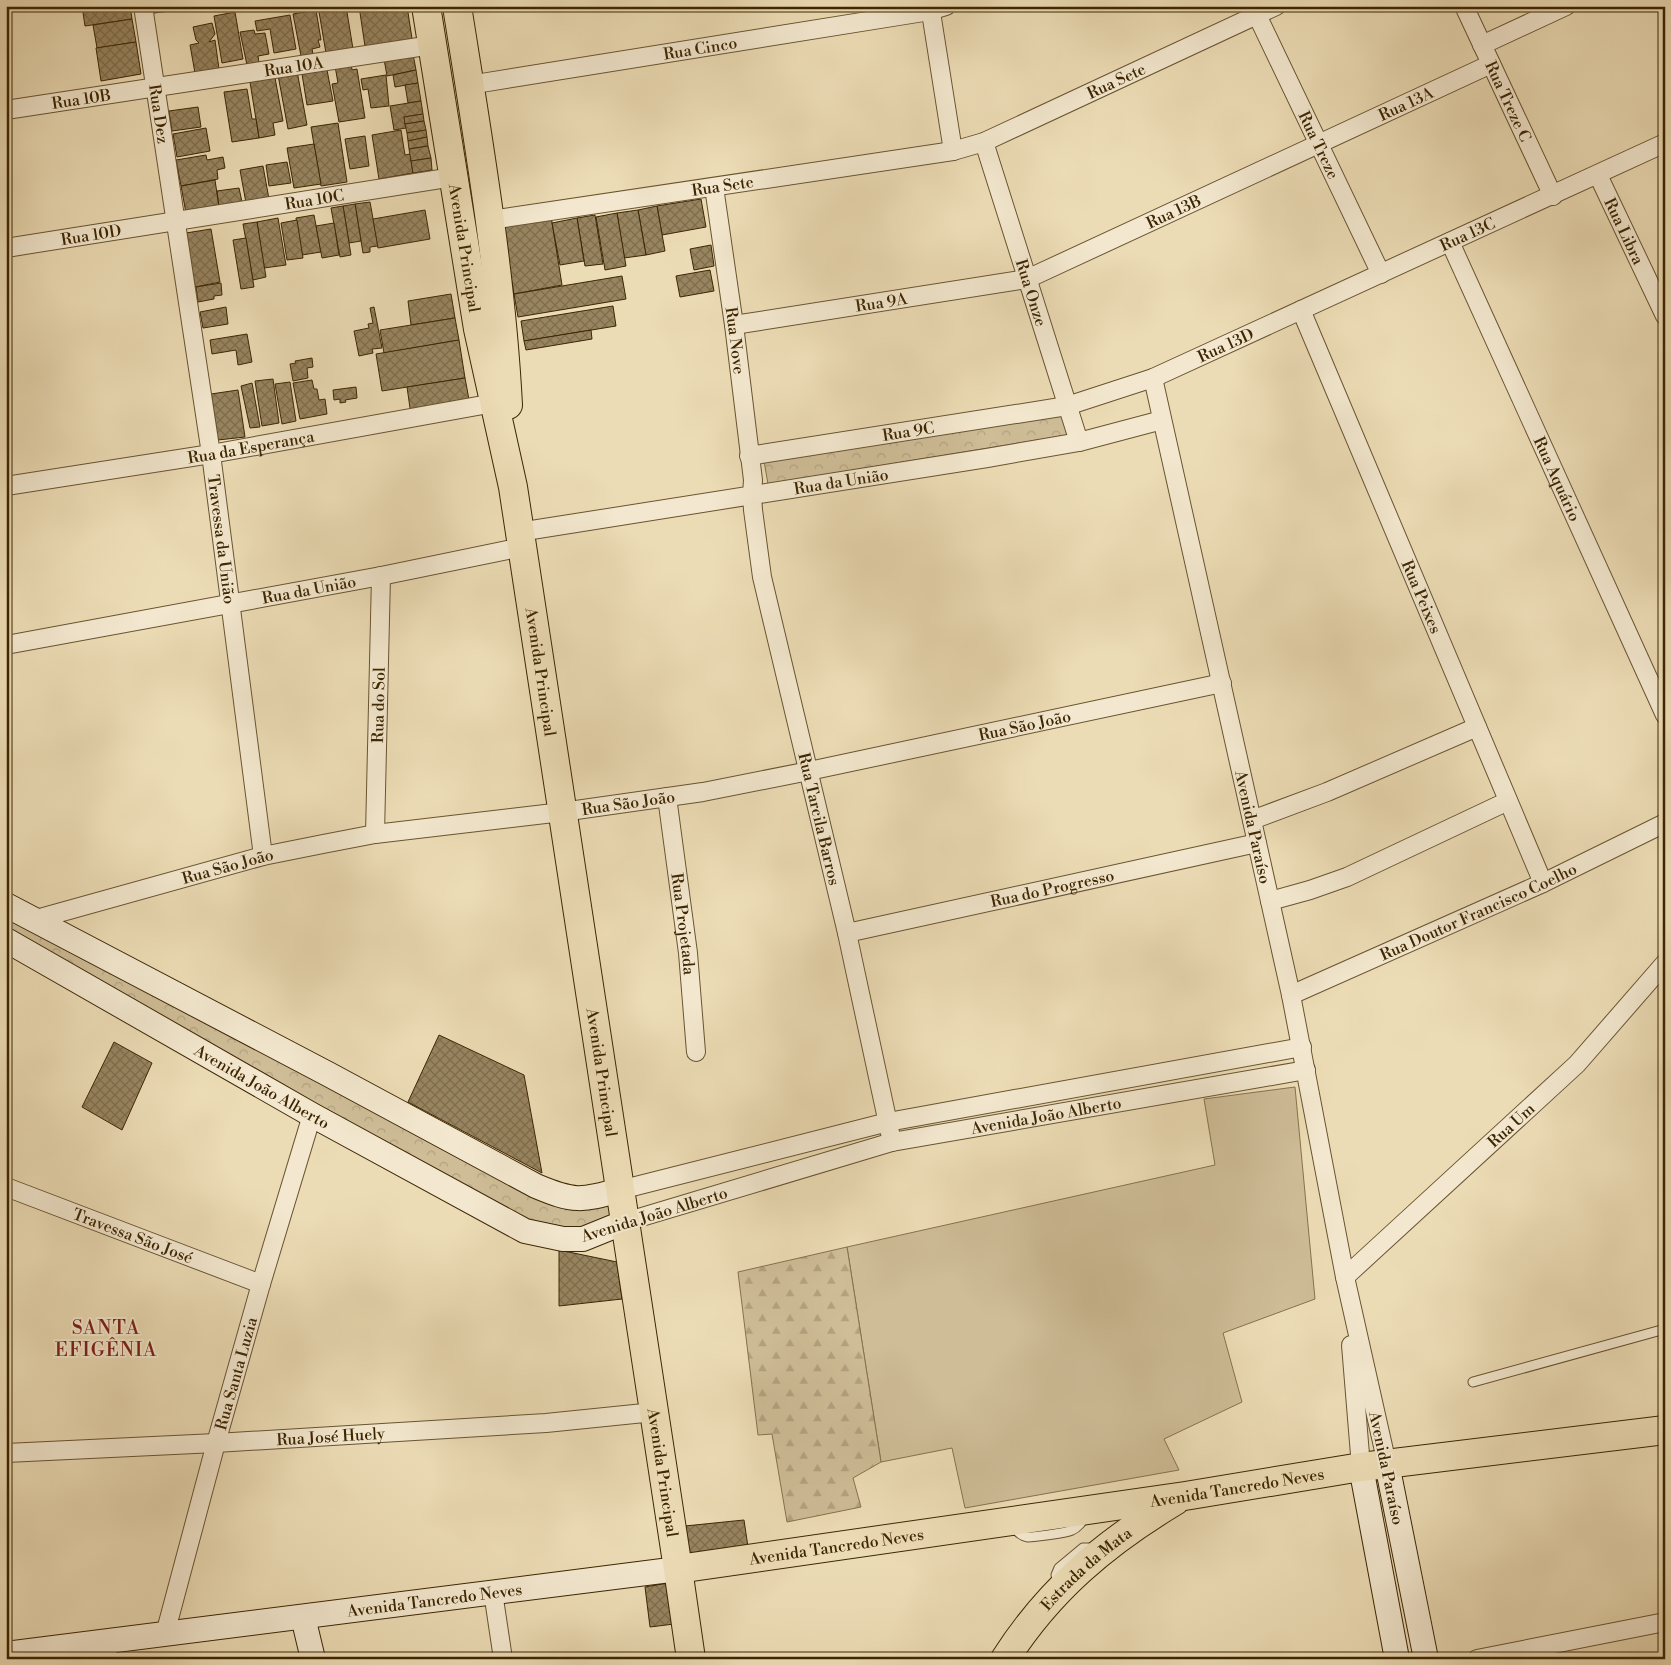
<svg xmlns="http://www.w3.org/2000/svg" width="1671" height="1665" font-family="'Libre Bodoni',serif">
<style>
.green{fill:#cebd97;stroke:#86724d}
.forest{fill:url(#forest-firs);stroke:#86724d}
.park{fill:url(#park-crowns);stroke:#86724d}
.building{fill:url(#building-cross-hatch);stroke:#3d2603}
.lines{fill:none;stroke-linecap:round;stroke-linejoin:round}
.lane-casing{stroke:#695430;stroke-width:11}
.street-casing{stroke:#695430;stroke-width:20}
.secondary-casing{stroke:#3d2603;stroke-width:26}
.primary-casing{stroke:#3d2603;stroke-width:30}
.lane{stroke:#f3e8cf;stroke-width:9}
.street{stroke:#f3e8cf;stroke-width:18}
.secondary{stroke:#f3e8cf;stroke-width:24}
.primary{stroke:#ecdcb5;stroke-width:28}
.labels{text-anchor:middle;stroke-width:4;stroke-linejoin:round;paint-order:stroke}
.street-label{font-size:16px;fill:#3d2603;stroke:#f3e8cf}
.quarter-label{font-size:19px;letter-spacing:1px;fill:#7a1f14;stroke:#f3e8cf}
</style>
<defs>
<pattern id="forest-firs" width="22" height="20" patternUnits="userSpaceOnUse" patternTransform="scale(1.25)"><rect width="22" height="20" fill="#cebd97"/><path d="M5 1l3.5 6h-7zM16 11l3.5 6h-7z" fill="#b2a280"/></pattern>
<pattern id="park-crowns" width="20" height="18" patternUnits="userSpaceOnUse" patternTransform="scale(1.25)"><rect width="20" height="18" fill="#cebd97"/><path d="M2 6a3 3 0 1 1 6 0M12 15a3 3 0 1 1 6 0" fill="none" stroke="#b2a280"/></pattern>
<pattern id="building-cross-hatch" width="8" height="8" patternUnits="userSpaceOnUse" patternTransform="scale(1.25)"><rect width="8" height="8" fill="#988560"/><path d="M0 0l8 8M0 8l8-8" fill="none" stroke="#7d6d4d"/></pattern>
</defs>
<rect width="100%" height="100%" fill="#ecdcb5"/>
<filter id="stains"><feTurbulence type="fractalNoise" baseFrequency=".004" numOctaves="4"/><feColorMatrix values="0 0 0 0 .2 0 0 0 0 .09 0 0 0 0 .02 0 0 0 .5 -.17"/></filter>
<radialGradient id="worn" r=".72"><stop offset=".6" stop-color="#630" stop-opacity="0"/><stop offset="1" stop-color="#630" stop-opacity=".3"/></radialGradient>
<polygon class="green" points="1295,1087 1315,1299 1223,1333 1242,1402 1164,1439 1179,1470 965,1508 952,1448 881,1462 847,1247 1215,1165 1204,1099"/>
<polygon class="forest" points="847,1247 881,1462 853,1478 861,1507 787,1522 772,1434 758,1435 738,1272"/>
<g class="park">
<polygon points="1064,414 1068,435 768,484 764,461"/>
<polygon points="6,916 535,1196 560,1208 578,1209 609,1203 613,1220 577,1230 534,1224 6,932"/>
</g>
<g class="building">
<polygon points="82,6 130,6 132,19 85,26"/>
<polygon points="153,6 178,6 178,10 154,13"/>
<polygon points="318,6 346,6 354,55 327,59"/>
<polygon points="359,6 407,6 413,45 366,53"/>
<polygon points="316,10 321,40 318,40 320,47 312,49 313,54 301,56 293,14"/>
<polygon points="235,12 243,59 222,63 214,16"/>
<polygon points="290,15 296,49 274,53 270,29 257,31 255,21"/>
<polygon points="132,19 136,42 97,48 93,25"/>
<polygon points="212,23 215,34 209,42 215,40 219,69 195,73 190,45 199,43 196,40 193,27"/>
<polygon points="254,30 255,34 265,33 269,54 258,56 259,63 247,65 240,32"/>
<polygon points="136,42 141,74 101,81 96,48"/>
<polygon points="413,54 416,70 387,76 384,59"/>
<polygon points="351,63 352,70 357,69 365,118 339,122 332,84 338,83 335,66"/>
<polygon points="327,70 333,101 307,105 302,74"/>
<polygon points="416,70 418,83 395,87 393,75"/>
<polygon points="297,71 307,125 288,129 278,75"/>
<polygon points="386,75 389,106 371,108 368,89 363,90 361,79"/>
<polygon points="275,78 283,121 273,123 275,135 259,138 250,82"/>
<polygon points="418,83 421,101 408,103 405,85"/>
<polygon points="247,89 252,119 256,119 259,138 232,142 224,92"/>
<polygon points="421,101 423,114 404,117 406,128 394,130 390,106"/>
<polygon points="198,107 201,127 172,131 169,111"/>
<polygon points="423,114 424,121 405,124 404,117"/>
<polygon points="424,121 426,130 407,133 405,124"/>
<polygon points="338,123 347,182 321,186 311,127"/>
<polygon points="206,128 210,151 177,157 173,134"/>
<polygon points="401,130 405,155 410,154 413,173 379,179 372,135"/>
<polygon points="426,130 427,137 408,141 407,133"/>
<polygon points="365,136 369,166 350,169 345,139"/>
<polygon points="427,137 428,146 409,149 408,141"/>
<polygon points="314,144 321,184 294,188 287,148"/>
<polygon points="428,146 431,158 411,161 409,149"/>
<polygon points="206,155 207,160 223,157 225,168 217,170 218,179 181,186 176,160"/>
<polygon points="431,158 432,170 413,173 411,161"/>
<polygon points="287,162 291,183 269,186 266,165"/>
<polygon points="263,166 269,199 246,203 240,170"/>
<polygon points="215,180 219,207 186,213 181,186"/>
<polygon points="239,188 242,202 219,207 217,191"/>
<polygon points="701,199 706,227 662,235 657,206"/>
<polygon points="370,202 378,246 370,247 370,252 363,253 355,204"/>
<polygon points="355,204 361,241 349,243 343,206"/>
<polygon points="343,206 351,255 340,257 331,208"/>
<polygon points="657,206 665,251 646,255 638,210"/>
<polygon points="425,210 430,239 378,248 373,219"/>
<polygon points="638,210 646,255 624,258 617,213"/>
<polygon points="617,213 626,266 605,270 596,217"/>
<polygon points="314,215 321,252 302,255 296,218"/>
<polygon points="595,215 603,264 585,266 577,218"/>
<polygon points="551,216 562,285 514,294 502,225"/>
<polygon points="278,218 286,265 264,268 257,222"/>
<polygon points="577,218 584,261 560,265 552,223"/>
<polygon points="297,220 303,258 287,260 281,223"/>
<polygon points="257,222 266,277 253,280 243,224"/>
<polygon points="334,223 339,255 322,258 316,226"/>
<polygon points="211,229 220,282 195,287 186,233"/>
<polygon points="246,238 254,287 241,289 233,240"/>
<polygon points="711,245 714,266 694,270 690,249"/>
<polygon points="710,270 714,291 680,297 676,276"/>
<polygon points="622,276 626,299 518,317 514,294"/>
<polygon points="221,283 222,295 214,296 214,299 198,302 196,287"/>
<polygon points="451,294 455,318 411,325 408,301"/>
<polygon points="613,306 616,326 524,341 521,321"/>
<polygon points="226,307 228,324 203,328 200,312"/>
<polygon points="374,307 382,348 372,349 373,353 359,356 354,331 369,328 368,324 373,323 370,308"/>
<polygon points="455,318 459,340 384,353 380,330"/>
<polygon points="591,330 592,339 526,350 524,341"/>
<polygon points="247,334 252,362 238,365 236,350 212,354 210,340"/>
<polygon points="459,340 465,378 382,391 376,354"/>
<polygon points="312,358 313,367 307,368 308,378 293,381 290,364 296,363 295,361"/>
<polygon points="465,378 470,405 411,415 407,387"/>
<polygon points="273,379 279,423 262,426 255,381"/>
<polygon points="312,380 314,389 317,389 319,400 325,399 327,414 300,419 293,383"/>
<polygon points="290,382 296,421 282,424 275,384"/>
<polygon points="252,383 260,427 250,428 241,386"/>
<polygon points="356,387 357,398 345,400 346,402 340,403 340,399 334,400 333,390"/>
<polygon points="238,390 245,437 218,440 211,394"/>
<polygon points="439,1035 524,1075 542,1173 408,1102"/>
<polygon points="114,1042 152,1063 122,1130 82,1107"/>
<polygon points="559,1250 617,1262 622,1299 559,1306"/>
<polygon points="744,1520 748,1547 689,1556 685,1526"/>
<polygon points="668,1583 674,1624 650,1627 645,1587"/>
</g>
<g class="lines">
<defs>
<g id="lane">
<polyline points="1473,1382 1665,1329"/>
<path d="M1012 1525C1016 1531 1021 1536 1028 1537 1034 1537 1066 1533 1072 1530 1077 1528 1083 1521 1085 1516"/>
<polyline points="1059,1585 1056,1575 1059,1568 1083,1548 1092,1548 1095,1549"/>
</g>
<g id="street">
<path id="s1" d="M143 6 211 454 263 856"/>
<polyline points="930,6 953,151"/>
<path id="s2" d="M1464 6 1553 196"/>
<path id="s3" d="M1257 15 1381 274"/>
<polyline points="1482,45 1566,6"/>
<path id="s4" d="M469 85 930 11 946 6"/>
<path id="s5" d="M6 110 432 45"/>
<path id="s6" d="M984 142 1079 442"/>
<path id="s7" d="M1598 175 1665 316"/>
<path id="s8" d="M714 187 734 325 753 480 752 495 753 510 762 577 847 933 892 1142"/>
<path id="s9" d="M491 220 953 151 984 142 1276 6"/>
<path id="s10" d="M1450 242 1665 715"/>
<path id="s11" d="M6 248 453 177"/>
<path id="s12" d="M1301 310 1543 883"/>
<path id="s13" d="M734 325 1027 279 1491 64"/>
<path id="s14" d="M1153 378 1291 995 1345 1277 1387 1464"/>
<path id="s15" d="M749 456 1067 406 1153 378 1665 143"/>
<path id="s16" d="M6 486 211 454 494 403"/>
<path id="s17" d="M519 532 987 458 1079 442 1162 420"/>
<path id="s18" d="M6 645 381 576 522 547"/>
<path id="s19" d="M667 797 688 953 696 1052"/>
<polyline points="1252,820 1327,792 1477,727"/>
<path id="s20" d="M375 834 381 576"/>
<polyline points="1270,901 1310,890 1347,877 1508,801"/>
<path id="s21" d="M33 920 263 856 323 844 375 834 562 812 703 792 809 771 1222 683"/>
<path id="s22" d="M847 933 1257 843"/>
<path id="s23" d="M1291 995 1543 883 1665 823"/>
<path id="s24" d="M6 1187 261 1284"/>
<polyline points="620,1190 888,1122 1302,1047"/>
<path id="s25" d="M625 1222 892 1142 1306 1070"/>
<path id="s26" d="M1345 1277 1577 1064 1665 963"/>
<polyline points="1351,1345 1361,1467"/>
<path id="s27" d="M6 1453 216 1443 546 1423 654 1412"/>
<polyline points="493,1592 503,1659"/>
<path id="s28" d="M165 1634 216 1443 261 1284 312 1115"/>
<polyline points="107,1659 107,1642"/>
<polyline points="1477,1659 1665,1622"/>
</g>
<g id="secondary">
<path d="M6 905 328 1074 536 1186C574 1202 581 1201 620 1190"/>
<path id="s29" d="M6 940 312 1115 525 1231 563 1239H583L625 1222"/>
<polyline points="1387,1464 1426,1659"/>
<polyline points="1361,1467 1397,1659"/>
<polyline points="303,1617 313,1659"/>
<path id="s30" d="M6 1654 678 1569"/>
</g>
<g id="primary">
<path id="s31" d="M426 6 478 329 513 487 678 1569 691 1659"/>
<path d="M457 6C478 139 501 271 508 405"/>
<path id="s32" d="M678 1569 1185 1496 1361 1467 1665 1430"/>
<path id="s33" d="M1005 1659C1049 1590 1105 1543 1175 1501"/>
</g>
</defs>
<use href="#lane" class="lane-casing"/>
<use href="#street" class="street-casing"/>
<use href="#secondary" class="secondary-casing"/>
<use href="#primary" class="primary-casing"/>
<use href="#lane" class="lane"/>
<use href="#street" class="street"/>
<use href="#secondary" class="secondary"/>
<use href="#primary" class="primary"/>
</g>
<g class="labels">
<g class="street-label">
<text dy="6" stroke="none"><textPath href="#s4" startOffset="234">Rua Cinco</textPath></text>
<text dy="6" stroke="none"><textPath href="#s5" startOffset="291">Rua 10A</textPath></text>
<text dy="6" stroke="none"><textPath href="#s9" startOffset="645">Rua Sete</textPath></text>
<text dy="6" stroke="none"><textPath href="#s5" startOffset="76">Rua 10B</textPath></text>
<text dy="6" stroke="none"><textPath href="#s2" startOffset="105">Rua Treze C</textPath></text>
<text dy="6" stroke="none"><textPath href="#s13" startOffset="714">Rua 13A</textPath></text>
<text dy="6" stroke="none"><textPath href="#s1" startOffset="109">Rua Dez</textPath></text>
<text dy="6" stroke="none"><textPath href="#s3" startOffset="144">Rua Treze</textPath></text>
<text dy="6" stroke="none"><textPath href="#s9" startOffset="234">Rua Sete</textPath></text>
<text dy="6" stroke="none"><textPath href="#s11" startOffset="312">Rua 10C</textPath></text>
<text dy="6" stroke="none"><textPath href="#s13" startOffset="458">Rua 13B</textPath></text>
<text dy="6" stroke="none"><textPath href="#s7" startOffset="62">Rua Libra</textPath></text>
<text dy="6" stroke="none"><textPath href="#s11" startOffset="86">Rua 10D</textPath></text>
<text dy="6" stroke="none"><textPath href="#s15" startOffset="758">Rua 13C</textPath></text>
<text dy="6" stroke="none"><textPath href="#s31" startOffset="245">Avenida Principal</textPath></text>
<text dy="6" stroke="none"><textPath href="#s6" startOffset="158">Rua Onze</textPath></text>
<text dy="6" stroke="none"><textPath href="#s13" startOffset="149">Rua 9A</textPath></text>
<text dy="6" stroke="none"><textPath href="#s8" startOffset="155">Rua Nove</textPath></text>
<text dy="6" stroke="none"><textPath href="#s15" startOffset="492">Rua 13D</textPath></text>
<text dy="6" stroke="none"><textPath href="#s15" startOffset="161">Rua 9C</textPath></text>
<text dy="6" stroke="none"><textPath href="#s16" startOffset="248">Rua da Esperança</textPath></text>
<text dy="6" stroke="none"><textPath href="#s10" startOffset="260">Rua Aquário</textPath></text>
<text dy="6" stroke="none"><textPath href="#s17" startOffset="326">Rua da União</textPath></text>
<text dy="6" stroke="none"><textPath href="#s1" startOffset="539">Travessa da União</textPath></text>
<text dy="6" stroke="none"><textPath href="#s18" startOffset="308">Rua da União</textPath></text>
<text dy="6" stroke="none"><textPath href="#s12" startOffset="311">Rua Peixes</textPath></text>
<text dy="6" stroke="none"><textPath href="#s31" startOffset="676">Avenida Principal</textPath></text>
<text dy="6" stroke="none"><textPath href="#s20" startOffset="129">Rua do Sol</textPath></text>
<text dy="6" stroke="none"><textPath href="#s21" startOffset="1012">Rua São João</textPath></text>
<text dy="6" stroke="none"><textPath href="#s21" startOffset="608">Rua São João</textPath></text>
<text dy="6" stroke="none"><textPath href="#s8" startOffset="642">Rua Tarcila Barros</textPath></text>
<text dy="6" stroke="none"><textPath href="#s14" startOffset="460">Avenida Paraíso</textPath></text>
<text dy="6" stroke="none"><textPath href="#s21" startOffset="202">Rua São João</textPath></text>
<text dy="6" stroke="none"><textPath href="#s22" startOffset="210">Rua do Progresso</textPath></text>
<text dy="6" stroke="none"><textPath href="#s23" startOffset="205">Rua Doutor Francisco Coelho</textPath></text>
<text dy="6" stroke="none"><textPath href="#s19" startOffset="128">Rua Projetada</textPath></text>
<text dy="6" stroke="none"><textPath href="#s31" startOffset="1081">Avenida Principal</textPath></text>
<text dy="6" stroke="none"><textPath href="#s29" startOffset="295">Avenida João Alberto</textPath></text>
<text dy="6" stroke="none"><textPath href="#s25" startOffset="435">Avenida João Alberto</textPath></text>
<text dy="6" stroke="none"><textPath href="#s26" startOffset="225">Rua Um</textPath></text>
<text transform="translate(654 1214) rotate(-17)" y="6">Avenida João Alberto</text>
<text dy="6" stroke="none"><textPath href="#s24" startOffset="136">Travessa São José</textPath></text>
<text dy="6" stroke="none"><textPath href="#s28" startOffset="270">Rua Santa Luzia</textPath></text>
<text dy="6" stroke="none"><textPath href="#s27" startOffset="325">Rua José Huely</textPath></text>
<text transform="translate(1387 1468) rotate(78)" y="6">Avenida Paraíso</text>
<text dy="6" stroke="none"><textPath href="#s31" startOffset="1486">Avenida Principal</textPath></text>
<text dy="6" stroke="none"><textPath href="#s32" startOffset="565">Avenida Tancredo Neves</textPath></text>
<text dy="6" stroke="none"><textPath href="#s32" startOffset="160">Avenida Tancredo Neves</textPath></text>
<text dy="6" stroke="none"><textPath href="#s33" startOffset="122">Estrada da Mata</textPath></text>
<text dy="6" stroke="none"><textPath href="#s30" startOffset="432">Avenida Tancredo Neves</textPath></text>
</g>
<g class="quarter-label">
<text x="106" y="1334">SANTA<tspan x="106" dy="22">EFIGÊNIA</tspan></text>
</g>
</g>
<rect width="1671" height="1665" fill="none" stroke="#ecdcb5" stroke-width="25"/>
<rect x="8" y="8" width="1656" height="1650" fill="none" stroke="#3d2603" stroke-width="2.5"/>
<rect x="12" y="12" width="1646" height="1640" fill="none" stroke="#3d2603"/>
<rect width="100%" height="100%" filter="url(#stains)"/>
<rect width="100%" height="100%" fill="url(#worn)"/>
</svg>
